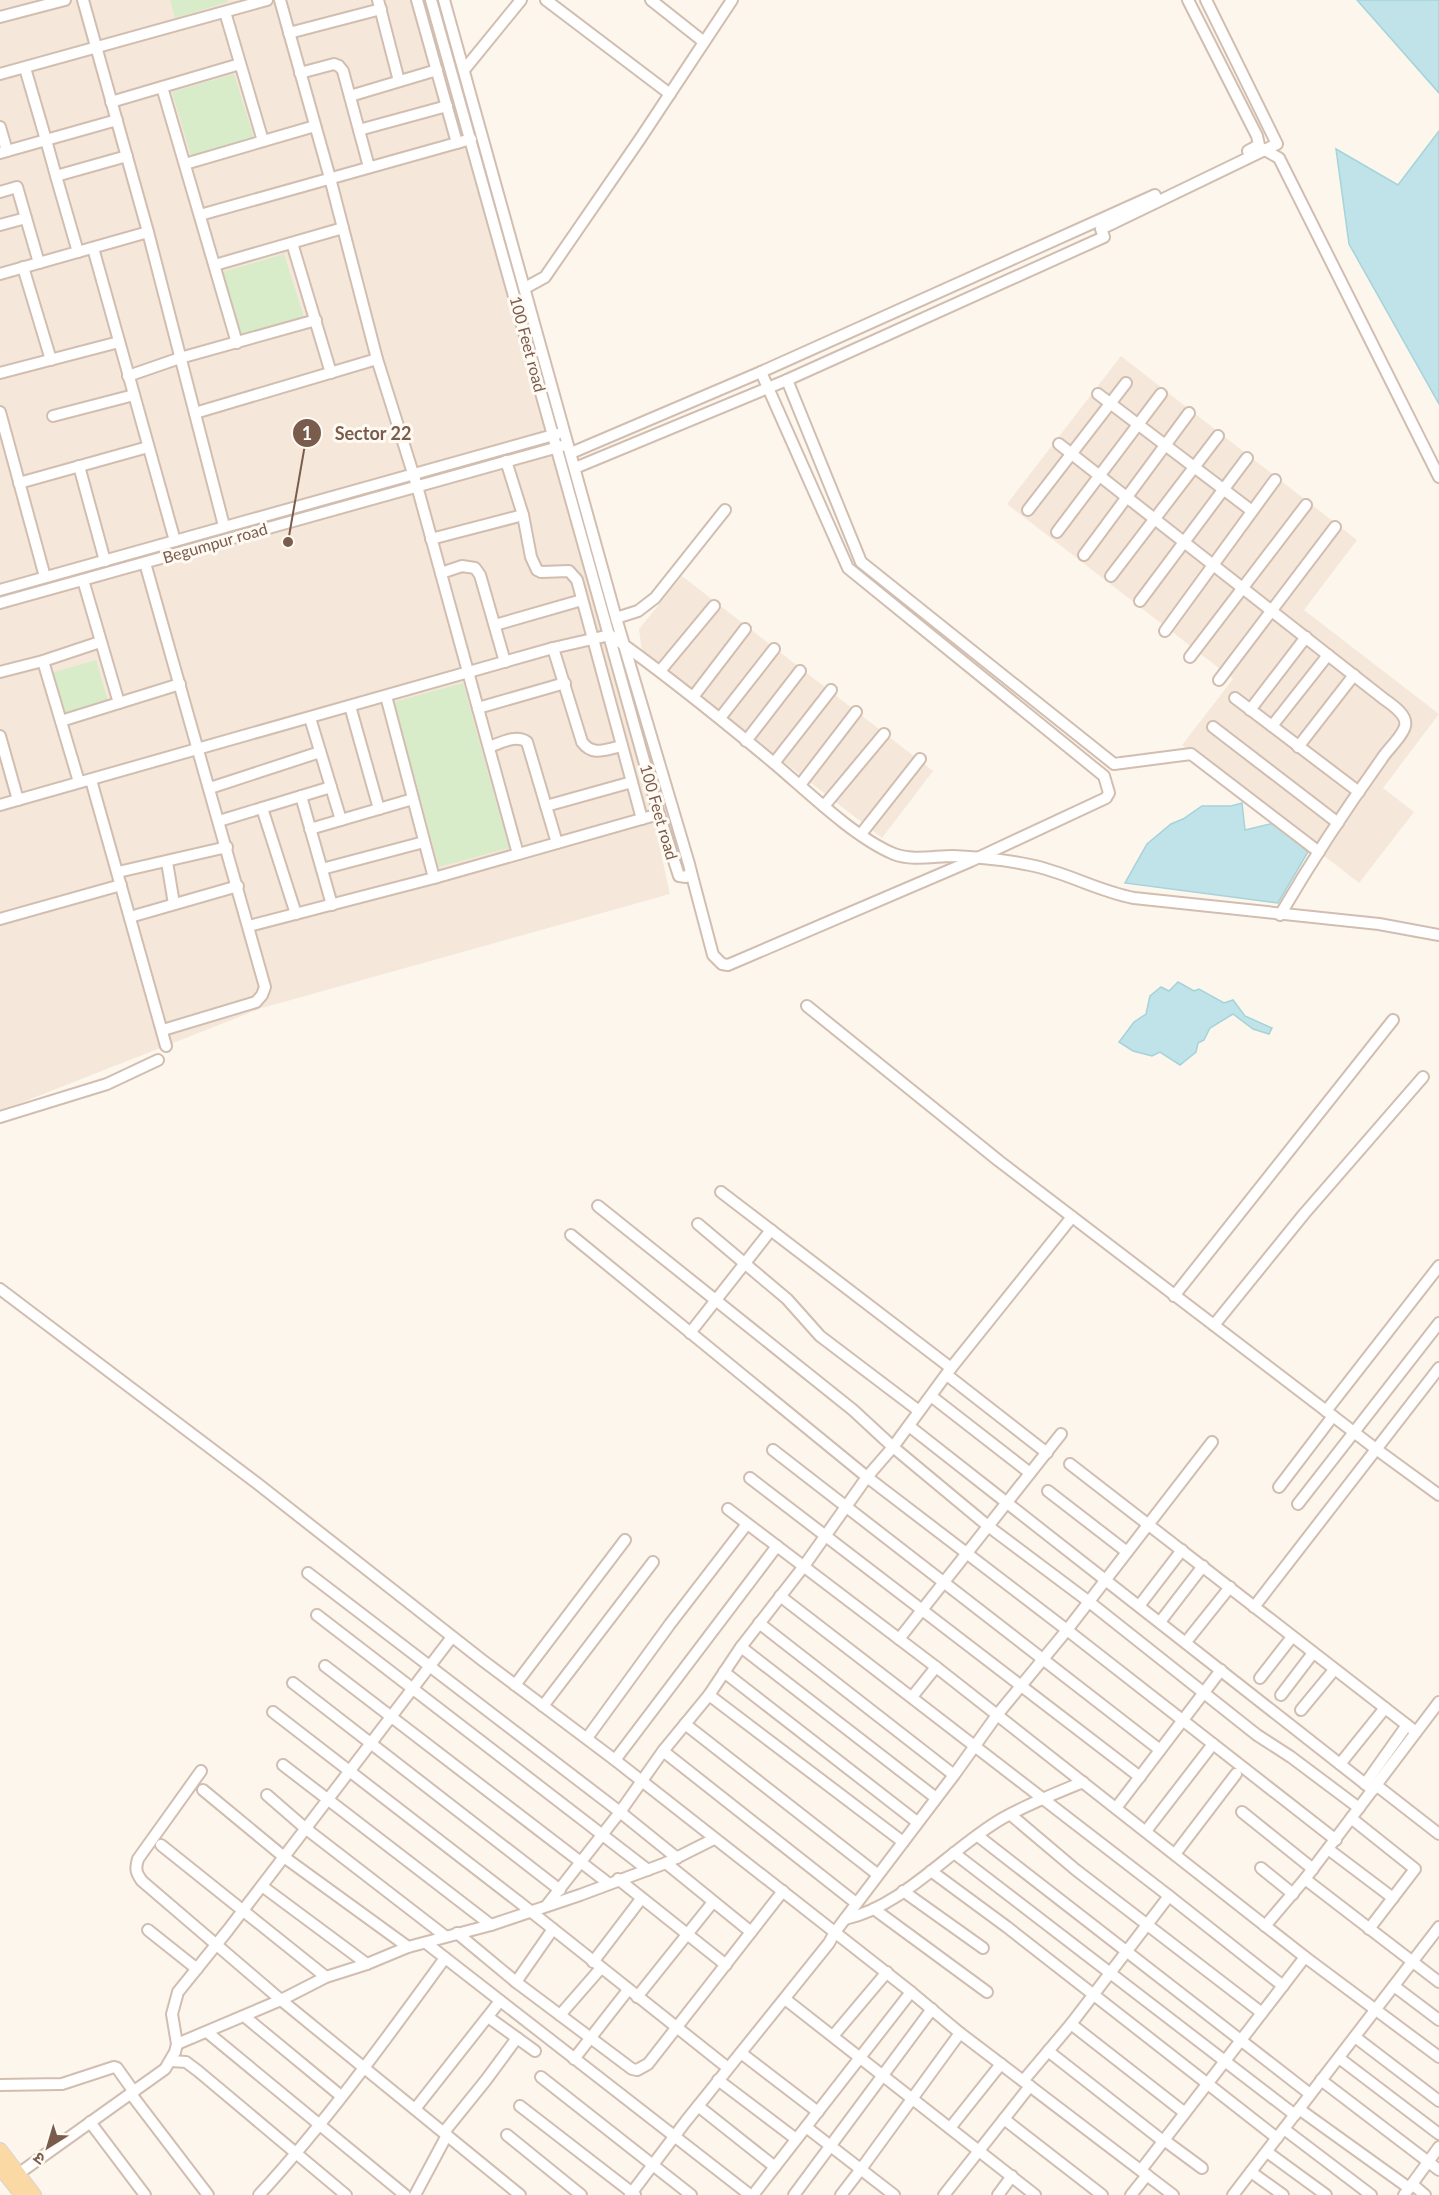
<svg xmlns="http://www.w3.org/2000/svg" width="1439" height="2195" font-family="Lato,'Noto Sans Devanagari',sans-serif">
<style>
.residential{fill:#f5e8da}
.green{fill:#d8ecc9}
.water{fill:#bfe3e8;stroke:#a5d3da;stroke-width:1.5}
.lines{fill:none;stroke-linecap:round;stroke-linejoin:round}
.minor-casing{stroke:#d1beb0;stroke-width:14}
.major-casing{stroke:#dad1cd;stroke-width:16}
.minor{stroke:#fff;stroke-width:10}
.major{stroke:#fbd9a5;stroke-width:14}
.labels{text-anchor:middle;stroke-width:6;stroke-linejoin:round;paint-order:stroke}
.street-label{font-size:16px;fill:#7a5c4d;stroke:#fffaf3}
.leader{fill:none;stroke:#7a5c4d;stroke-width:2}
.callout-dot{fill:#7a5c4d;stroke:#fffaf3;stroke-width:2}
.mark-label{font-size:18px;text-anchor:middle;font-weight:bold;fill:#fff}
.callout-label{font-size:18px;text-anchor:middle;font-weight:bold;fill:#7a5c4d;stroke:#fffaf3;stroke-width:6;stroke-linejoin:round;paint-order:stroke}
</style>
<rect width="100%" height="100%" fill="#fdf6ec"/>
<g class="residential">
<polygon points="0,0 426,0 652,812 670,894 262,1008 0,1111"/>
<polygon points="1121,356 1357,540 1304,610 1439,714 1383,788 1414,812 1359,883 1182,745 1233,679 1007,504"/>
<polygon points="682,576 933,771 882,838 642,652 639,629"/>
</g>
<g class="green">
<polygon points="170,0 227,0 228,2 175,18"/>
<polygon points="234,74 254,138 191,156 172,92"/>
<polygon points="284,254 304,317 242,336 222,272"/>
<polygon points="96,660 108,701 64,714 51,673"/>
<polygon points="463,683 509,848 439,867 394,702"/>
</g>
<g class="water">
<polygon points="1357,0 1439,0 1439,93"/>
<polygon points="1439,131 1439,404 1349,244 1336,149 1398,185"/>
<polygon points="1242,803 1245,830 1274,823 1308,852 1278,903 1125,883 1147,844 1171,824 1183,819 1202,806 1231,806"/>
<polygon points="1178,982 1194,991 1199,989 1224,1003 1233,1000 1245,1016 1272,1028 1269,1034 1253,1029 1233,1014 1210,1028 1204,1040 1198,1043 1196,1052 1180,1065 1160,1052 1152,1056 1133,1051 1119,1042 1134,1022 1146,1014 1150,996 1161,987 1169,991"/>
</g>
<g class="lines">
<defs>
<g id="minor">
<polyline points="83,0 148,232 224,526"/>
<polyline points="280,0 330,178 377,359 417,486 518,854"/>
<polyline points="378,0 399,81"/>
<polyline points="417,0 457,143"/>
<polyline points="431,0 659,814 679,876 686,877 691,872 689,864 616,618 444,0"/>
<polyline points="546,0 670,94"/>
<polyline points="651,0 704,42"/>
<polyline points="1188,0 1257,136 1259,145 1248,151"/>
<polyline points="225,12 263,141"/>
<polyline points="0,17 65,0"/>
<polyline points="289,33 381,9"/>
<polyline points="25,68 46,140 117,120"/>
<polyline points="464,70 521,0"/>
<polyline points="300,73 334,64 339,66 343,71 369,167"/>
<polyline points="0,74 267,0"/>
<polyline points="162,87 237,343"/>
<polyline points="350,96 437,70"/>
<polyline points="111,102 240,64"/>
<polyline points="0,127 7,151"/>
<polyline points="359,130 447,106"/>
<polyline points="1261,148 1279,158 1439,477"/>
<polyline points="0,153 46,140 56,176"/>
<polyline points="185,164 315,126"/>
<polyline points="0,192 17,187 39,263"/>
<polyline points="200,215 471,139"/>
<polyline points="0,225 26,218"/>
<polyline points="292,243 331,373"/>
<polyline points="93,248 175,541"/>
<polyline points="78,252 56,176 127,156"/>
<polyline points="215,265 343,228"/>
<polyline points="23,267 51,360"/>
<polyline points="0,274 148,232"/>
<polyline points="525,288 545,277 640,139 732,0"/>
<polyline points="0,373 119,342"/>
<polyline points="128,376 180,358 316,320"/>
<polyline points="787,380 861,562 1114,764 1191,754 1319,852"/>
<polyline points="1098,394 1252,511"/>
<polyline points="0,412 45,577"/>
<polyline points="195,413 377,359"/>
<polyline points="53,416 134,395"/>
<path d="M1059 444 1384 699C1391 704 1408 715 1405 726 1403 736 1386 751 1381 760 1345 810 1311 862 1280 915"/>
<polyline points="571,453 761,372 1155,195"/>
<polyline points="506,461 523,515 531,557 537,570 541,572 569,571 577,580 642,819"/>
<polyline points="79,466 105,561"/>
<polyline points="575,468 787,380 1104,237 1101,229 1277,144 1206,0"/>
<polyline points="19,483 148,447"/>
<polyline points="1028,510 1126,383"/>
<polyline points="1057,532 1161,394"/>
<polyline points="431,539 523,515"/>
<polyline points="1084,555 1189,413"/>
<polyline points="145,563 265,987 262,995 256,1002 163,1030"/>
<polyline points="441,573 462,566 475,568 480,575 505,662"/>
<polyline points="1111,576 1218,436"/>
<polyline points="83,580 119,703"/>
<polyline points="0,590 557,434"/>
<polyline points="1140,601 1247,458"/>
<polyline points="0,603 562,446"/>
<polyline points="616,618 638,611 655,598 725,510"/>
<polyline points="495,625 582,600"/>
<polyline points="1165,631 1275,480"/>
<path d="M553 648 582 742C593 757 606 749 622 746"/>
<polyline points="1190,657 1306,505"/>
<polyline points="43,661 79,782"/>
<polyline points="660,671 714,606"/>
<polyline points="0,672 43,661 100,642"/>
<polyline points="1219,680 1335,527"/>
<polyline points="386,696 434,878"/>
<polyline points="693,697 745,629"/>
<polyline points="1235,698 1359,792"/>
<polyline points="350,706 379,809"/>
<polyline points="478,708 565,683"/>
<polyline points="1250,710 1306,637"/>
<polyline points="310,718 341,820"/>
<polyline points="720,718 774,649"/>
<polyline points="61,721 180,684"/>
<polyline points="1272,726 1328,655"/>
<polyline points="1213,727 1338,823"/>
<polyline points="0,736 18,800"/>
<polyline points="746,741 800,671"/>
<path d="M489 747C501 743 516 734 527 742L557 843"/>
<polyline points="1298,747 1354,675"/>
<polyline points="774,763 831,690"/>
<polyline points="91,780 166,1046"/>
<polyline points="800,785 856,712"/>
<polyline points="210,788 320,752"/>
<polyline points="301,796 332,905"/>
<path d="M0 805 553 648 610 635C667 675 721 719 775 764 808 792 855 838 894 854 912 861 935 856 953 856 978 857 1006 860 1030 865 1066 872 1097 891 1134 898L1379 924 1439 935"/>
<polyline points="546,806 632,782"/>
<polyline points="824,806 884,734"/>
<polyline points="262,808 296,914"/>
<polyline points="219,821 331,787"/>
<polyline points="310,829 413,799"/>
<polyline points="861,834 920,759"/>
<polyline points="167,862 174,904"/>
<polyline points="322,869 424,842"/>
<polyline points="118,872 227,847"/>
<polyline points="691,872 713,955 722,964 728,965 971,861 1106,798 1109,793 1104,776 848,568 761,372"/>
<polyline points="130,917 238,886"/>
<polyline points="0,919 121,885"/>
<polyline points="249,926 434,878 659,814"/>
<polyline points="807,1006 999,1161 1376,1449 1439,1495"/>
<polyline points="0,1117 107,1084 158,1060"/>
<polyline points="721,1192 951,1368"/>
<polyline points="598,1206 853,1410 893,1447 988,1526 1088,1601 1257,1735 1291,1757 1359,1808"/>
<polyline points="698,1224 787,1299 820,1336 919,1411"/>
<polyline points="571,1235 867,1477 1067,1630 1336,1840"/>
<polyline points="0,1289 258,1484 482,1660 615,1760 911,1992 960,2033 1173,2195"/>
<polyline points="1174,1296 1393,1020"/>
<polyline points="1214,1325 1304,1214 1423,1077"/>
<polyline points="690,1333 771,1230"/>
<polyline points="947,1375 1047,1453"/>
<polyline points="931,1396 1030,1473"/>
<polyline points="1326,1411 1439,1266"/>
<polyline points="909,1426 1373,1790"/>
<polyline points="773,1450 1160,1750"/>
<polyline points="1070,1464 1416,1732"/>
<polyline points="750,1478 1140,1777"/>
<polyline points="1279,1487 1333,1416"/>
<polyline points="1048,1491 1127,1552"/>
<polyline points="1298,1504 1439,1323"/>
<polyline points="728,1509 936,1667 1305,1957 1439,2057"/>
<polyline points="308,1573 620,1812 677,1858"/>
<polyline points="780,1596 1169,1896 1283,1986"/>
<polyline points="1139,1606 1182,1550"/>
<polyline points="1254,1607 1439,1368"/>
<polyline points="317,1615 648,1870"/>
<polyline points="1160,1622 1203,1566"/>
<polyline points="759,1623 954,1775"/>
<polyline points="899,1639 1061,1434"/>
<polyline points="1186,1642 1230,1587"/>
<polyline points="741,1647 936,1798"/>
<polyline points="325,1666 608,1883"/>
<polyline points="724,1672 917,1822"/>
<polyline points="1260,1678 1292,1637"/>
<polyline points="293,1683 560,1890"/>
<polyline points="515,1685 625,1540"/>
<polyline points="709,1695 903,1842"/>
<polyline points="1281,1695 1313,1653"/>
<polyline points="912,1697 936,1667"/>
<polyline points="543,1706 653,1562"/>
<polyline points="1301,1710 1334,1670"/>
<polyline points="273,1712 519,1902 728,2068"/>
<polyline points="685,1724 877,1874"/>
<polyline points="587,1738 670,1624 747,1524"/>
<polyline points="663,1751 856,1903"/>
<polyline points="615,1760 777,1546"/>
<polyline points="1340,1764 1385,1708"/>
<polyline points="283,1765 491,1925"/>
<path d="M201 1771 138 1859C135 1869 136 1873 142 1881L281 2000 520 2195"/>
<polyline points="1365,1784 1407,1725"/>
<polyline points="1376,1785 1439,1834"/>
<polyline points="203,1790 284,1857 408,1947"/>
<polyline points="267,1795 305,1828 445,1936"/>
<polyline points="1116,1808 1221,1670"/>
<polyline points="1242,1812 1313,1869"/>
<polyline points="1011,1815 1076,1870 1262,2013"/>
<polyline points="1351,1818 1415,1869 1369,1929"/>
<polyline points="1146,1831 1213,1744"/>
<polyline points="978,1836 1310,2094"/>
<polyline points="161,1845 326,1977"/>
<polyline points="1328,1849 1393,1898"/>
<polyline points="954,1853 1295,2115"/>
<polyline points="1175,1854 1236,1774"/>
<polyline points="666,1863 751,1932"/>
<polyline points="1261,1868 1293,1894"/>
<polyline points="931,1871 1007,1927 1277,2138"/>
<polyline points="618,1879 726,1965"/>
<polyline points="1305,1879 1439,1982"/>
<polyline points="262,1886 367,1964"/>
<polyline points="903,1891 983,1948"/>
<polyline points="547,1905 620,1812 663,1751 709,1695 741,1647 804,1566 867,1477 893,1447 951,1368 1072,1217"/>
<polyline points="874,1909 987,1992"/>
<path d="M845 1919C903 1907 952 1847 1003 1818 1028 1804 1056 1793 1083 1782"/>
<polyline points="1265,1926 1305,1879 1439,1702"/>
<polyline points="148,1930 197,1969"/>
<polyline points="457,1933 516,1982 632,2069 637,2070 648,2064 783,1891"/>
<polyline points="426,1943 750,2195"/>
<polyline points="593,1962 641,1899"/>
<polyline points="516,1982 553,1929"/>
<polyline points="1394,1986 1439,2020"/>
<polyline points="637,1997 713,1902"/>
<polyline points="785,1999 1035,2195"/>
<polyline points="560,2015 601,1968"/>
<polyline points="244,2016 341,2096"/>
<polyline points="488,2017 535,2051"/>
<polyline points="1071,2024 1185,2113"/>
<polyline points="207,2032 405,2195"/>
<polyline points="833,2036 887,1972"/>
<polyline points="1355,2037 1439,2101"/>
<polyline points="177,2044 281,2000 326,1977 367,1964 408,1947 491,1925 580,1895 666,1863 714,1839"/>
<polyline points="1048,2051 1163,2141"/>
<polyline points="741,2053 818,2112"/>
<polyline points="1339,2058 1439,2134"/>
<polyline points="574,2059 628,1990"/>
<polyline points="171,2061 186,2062 198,2071 346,2195"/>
<polyline points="541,2077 691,2195"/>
<polyline points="718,2080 796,2139"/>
<polyline points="1321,2080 1439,2170"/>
<polyline points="1023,2081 1071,2024 1169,1896"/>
<polyline points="0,2085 62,2084 114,2067 117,2068 134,2092"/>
<polyline points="131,2094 208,2195"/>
<polyline points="520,2106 635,2195"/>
<polyline points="698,2106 775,2167"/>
<polyline points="415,2109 500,2001"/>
<polyline points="1299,2109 1409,2188"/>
<polyline points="1004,2119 1102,2195"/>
<polyline points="90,2122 145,2195"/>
<polyline points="806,2127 894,2195"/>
<polyline points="950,2128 1001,2064"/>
<polyline points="1284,2129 1371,2195"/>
<polyline points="444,2132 486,2080 517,2038"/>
<polyline points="507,2135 581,2195"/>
<polyline points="1164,2140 1202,2168"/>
<polyline points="1267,2152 1326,2195"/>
<polyline points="1141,2170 1305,1957"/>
<polyline points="1251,2172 1283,2195"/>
<polyline points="18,2174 165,2069 175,2052 177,2044 172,2014 178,1992 228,1930 452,1637"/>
<polyline points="1412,2184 1425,2195"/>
<path d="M259 2195C327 2121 386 2039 445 1958"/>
<polyline points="415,2195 447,2135"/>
<polyline points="630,2195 686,2121 829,1943 835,1932 954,1775 997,1715 1067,1630 1212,1442"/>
<polyline points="753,2195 911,1992"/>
<polyline points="794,2195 932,2009"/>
<polyline points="841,2195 861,2169 960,2033"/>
<polyline points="944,2195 1030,2086"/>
<polyline points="998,2195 1012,2176"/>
<polyline points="1131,2195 1147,2175"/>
<polyline points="1233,2195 1439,1927"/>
<polyline points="1404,2195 1439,2147"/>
</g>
<g id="major">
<polyline points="0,2150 34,2195"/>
<polyline points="0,2167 22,2195"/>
</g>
</defs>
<use href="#minor" class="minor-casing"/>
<use href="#major" class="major-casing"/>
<use href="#minor" class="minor"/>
<use href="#major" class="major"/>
</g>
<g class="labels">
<g class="street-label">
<text transform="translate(528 344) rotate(75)" y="6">100 Feet road</text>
<text transform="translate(215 543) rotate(-16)" y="6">Begumpur road</text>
<text transform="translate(659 812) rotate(74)" y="6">100 Feet road</text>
</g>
</g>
<path class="leader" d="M288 542L307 433"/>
<g class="callout-dot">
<circle cx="288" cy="542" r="6"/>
<circle cx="307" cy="433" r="15"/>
</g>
<g class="mark-label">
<text x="307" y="440">1</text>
</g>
<g class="callout-label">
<text x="373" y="440">Sector 22</text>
</g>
<g transform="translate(48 2147) rotate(217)" stroke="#fffaf3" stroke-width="4.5" paint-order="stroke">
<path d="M0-4.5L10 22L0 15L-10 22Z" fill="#7a5c4d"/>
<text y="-9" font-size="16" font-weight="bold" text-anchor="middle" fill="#7a5c4d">उ</text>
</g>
</svg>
